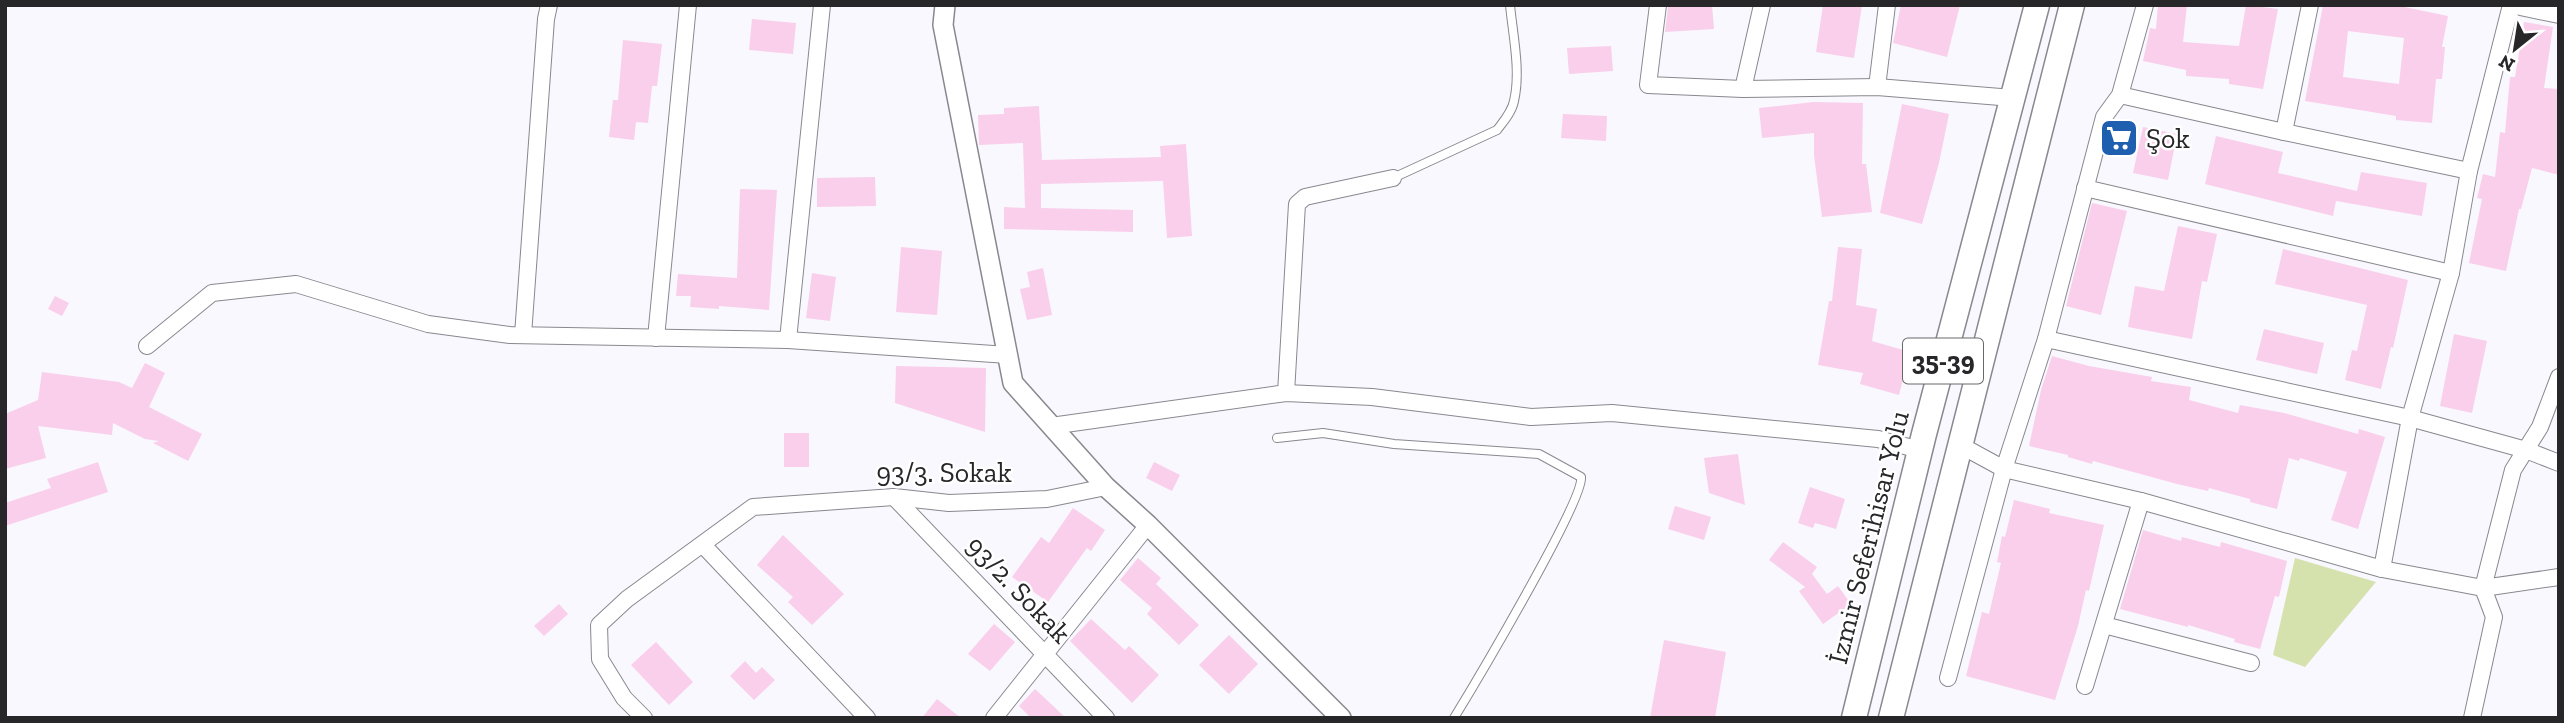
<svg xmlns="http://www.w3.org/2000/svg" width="2564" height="723" font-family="'Zilla Slab',serif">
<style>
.green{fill:#d6e2ae}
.building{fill:#facfeb;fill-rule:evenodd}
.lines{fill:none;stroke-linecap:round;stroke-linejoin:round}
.service-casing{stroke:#88898e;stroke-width:10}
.minor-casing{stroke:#88898e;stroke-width:18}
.tertiary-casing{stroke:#88898e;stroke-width:22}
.primary-casing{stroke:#88898e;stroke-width:27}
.service{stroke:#fff;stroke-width:8}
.minor{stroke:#fff;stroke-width:16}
.tertiary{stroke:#fff;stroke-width:19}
.primary{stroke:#fff;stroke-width:24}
.labels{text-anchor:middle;stroke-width:5;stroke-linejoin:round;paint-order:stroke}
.shield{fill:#fff;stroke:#686869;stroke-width:2}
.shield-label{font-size:26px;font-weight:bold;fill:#272729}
.poi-label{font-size:28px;fill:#272729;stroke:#fff;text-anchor:start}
.street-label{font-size:28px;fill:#272729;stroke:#fff}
</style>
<rect width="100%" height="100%" fill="#f8f8fe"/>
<polygon class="green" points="2295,558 2376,582 2305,667 2273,655"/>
<g class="building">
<polygon points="1700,5 1712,5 1714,29 1665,32 1668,7"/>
<polygon points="1823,5 1862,5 1854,58 1816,52"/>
<polygon points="1901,5 1960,5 1947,57 1893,43"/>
<polygon points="2158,5 2187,5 2183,42 2239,46 2246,5 2278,9 2263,89 2229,84 2229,79 2186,76 2186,70 2143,61 2150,28 2156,29"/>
<path d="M2323 5H2395L2448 16 2442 47H2445L2442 79H2436L2432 123 2396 120V116L2305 101ZM2348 31 2404 38 2399 84 2343 77Z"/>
<polygon points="752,19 796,23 793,54 749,50"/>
<polygon points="2524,22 2553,27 2544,88 2559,89 2559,175 2532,168 2521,209 2519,209 2506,271 2469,263 2482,199 2477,198 2483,174 2495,177 2500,132 2505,133 2510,77 2515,77"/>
<polygon points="623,40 662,44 657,86 652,86 648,123 636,122 634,140 609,137 613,100 618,100"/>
<polygon points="1611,46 1613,71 1569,74 1567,48"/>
<polygon points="1814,102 1863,103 1862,164 1866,164 1872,212 1822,217 1814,155 1814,133 1762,138 1759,108"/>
<polygon points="1902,104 1949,114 1939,163 1922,224 1880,213"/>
<polygon points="1039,106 1042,160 1161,157 1160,146 1186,144 1192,236 1167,238 1163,181 1041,184 1041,208 1133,210 1133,232 1004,229 1004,207 1025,208 1023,143 979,145 978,115 1004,114 1004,108"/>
<polygon points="1563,114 1607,116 1606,141 1561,138"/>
<polygon points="2143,127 2177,134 2168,180 2133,173"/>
<polygon points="2216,136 2283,152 2278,173 2357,191 2361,172 2427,183 2422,216 2336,201 2333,216 2205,184"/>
<polygon points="875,177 876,206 817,207 817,178"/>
<polygon points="740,189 777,190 769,310 719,306 719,309 690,307 691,296 676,296 678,274 737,278"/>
<polygon points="2092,203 2127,211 2101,315 2066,306"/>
<polygon points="2178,226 2217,234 2207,282 2202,281 2192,339 2128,327 2135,286 2164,291"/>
<polygon points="901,247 942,251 937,315 896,312"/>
<polygon points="1838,247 1862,249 1856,305 1877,309 1872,341 1910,352 1899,395 1860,384 1863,373 1818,365 1829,301 1832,301"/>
<polygon points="2283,249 2408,280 2393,348 2391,347 2381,389 2345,380 2352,350 2357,351 2367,305 2275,284"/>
<polygon points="1043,268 1052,315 1027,320 1020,289 1030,287 1027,272"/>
<polygon points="812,273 836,277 830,321 806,318"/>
<polygon points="55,296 69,303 62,316 48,309"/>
<polygon points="2264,329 2324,343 2317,374 2256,360"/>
<polygon points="2454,334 2487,341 2472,413 2440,406"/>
<polygon points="2052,356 2089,366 2152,377 2151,381 2191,387 2189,400 2238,413 2240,405 2284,413 2358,434 2359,429 2385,437 2358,529 2331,520 2347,472 2300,458 2299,461 2289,458 2277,509 2250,502 2250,499 2209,488 2208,491 2177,484 2093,461 2092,464 2068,457 2068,455 2029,446 2041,390"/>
<polygon points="145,363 165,373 149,407 202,434 188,461 153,443 159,441 145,439 113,423 112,435 38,426 46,458 5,469 5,414 38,400 42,372 119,382 132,388"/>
<polygon points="896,366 986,368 985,432 895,403"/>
<rect x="784" y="433" width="25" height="34"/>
<polygon points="1738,454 1745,505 1709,493 1704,458"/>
<polygon points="98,462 108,492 5,526 5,503 51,488 47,479"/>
<polygon points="1154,462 1180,475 1172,491 1146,478"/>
<polygon points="1810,487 1845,499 1836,529 1815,523 1813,528 1798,523"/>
<polygon points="2014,500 2050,509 2049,513 2104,525 2089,591 2086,590 2078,626 2055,700 1966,676 1982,612 1989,614 2001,563 1997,562 2002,536 2005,537"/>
<polygon points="1675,506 1711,517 1704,540 1668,529"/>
<polygon points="1073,508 1105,530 1091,551 1087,548 1048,602 1012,577 1041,537 1049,543"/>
<polygon points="2143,530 2181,541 2182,537 2220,547 2221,542 2287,561 2279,597 2275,596 2260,649 2234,642 2235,639 2188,625 2188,627 2120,609"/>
<polygon points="783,535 844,594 812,625 788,602 793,597 757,565"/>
<polygon points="1783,542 1817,567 1812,574 1827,594 1838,586 1851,604 1823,624 1799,591 1805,587 1769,560"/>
<polygon points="1138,558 1161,578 1156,584 1199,625 1179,645 1147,614 1152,608 1120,580"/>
<polygon points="559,604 568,614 544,636 534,626"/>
<polygon points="1091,619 1125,650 1129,646 1159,675 1132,703 1070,641"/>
<polygon points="994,624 1015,642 990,671 968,654"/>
<polygon points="1229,635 1258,664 1229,694 1199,665"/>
<polygon points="1664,640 1726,652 1715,718 1650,718"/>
<polygon points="656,642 693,682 669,705 631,665"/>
<polygon points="745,661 756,673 762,667 775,680 754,700 730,676"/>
<polygon points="1035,689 1066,718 1031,718 1019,706"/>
<polygon points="937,699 961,718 922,718"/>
</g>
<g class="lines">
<defs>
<g id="service">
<path d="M1393 178 1497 130C1503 122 1512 112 1514 101 1521 71 1513 36 1510 5"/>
<path d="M1277 438 1323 433 1394 444 1539 454 1581 477C1585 499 1473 687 1454 718"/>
</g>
<g id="minor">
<polyline points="1658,5 1648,85 1743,89 1877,87 2013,98"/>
<polyline points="2310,5 2284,132 2469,171"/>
<polyline points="2511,5 2559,15"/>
<polyline points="1877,87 1887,5"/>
<polyline points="1743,89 1762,5"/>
<polyline points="2120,95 2284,132"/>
<polyline points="2085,188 2451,273"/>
<polyline points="523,335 546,19 549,5"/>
<polyline points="656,338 688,5"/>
<polyline points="2046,339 2410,418 2526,450 2559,463"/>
<polyline points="788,340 822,5"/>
<polyline points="147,346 212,293 296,284 428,324 510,335 788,340 1008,355"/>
<polyline points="1286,393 1297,204 1305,197 1393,178"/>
<polyline points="1051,426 1286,393 1372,397 1531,417 1612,413 1878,439 1920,450"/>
<polyline points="1960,445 2004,469 2141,501 2382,569 2410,418 2451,273 2469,171 2511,5"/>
<polyline points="894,497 1106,718"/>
<polyline points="703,545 867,718"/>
<polyline points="2382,569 2483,588 2559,577"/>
<polyline points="2104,625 2251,663"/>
<polyline points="1948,678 2004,469 2046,339 2104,117 2120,95 2145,5"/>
<polyline points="2085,686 2141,501"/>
<polyline points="644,718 624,698 600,659 599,625 627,599 753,507 894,497 949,503 1047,499 1106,487"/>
<polyline points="994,718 1148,525"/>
<polyline points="2472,718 2494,617 2483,588 2513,470 2540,427 2559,377"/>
</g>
<polyline id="tertiary" points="945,5 943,25 1013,383 1106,487 1148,525 1341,718"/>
<g id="primary">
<polyline points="1854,718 1924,434 2037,5"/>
<polyline points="1891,718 2072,5"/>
</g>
</defs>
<use href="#service" class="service-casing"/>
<use href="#minor" class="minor-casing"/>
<use href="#tertiary" class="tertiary-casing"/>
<use href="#primary" class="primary-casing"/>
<use href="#service" class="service"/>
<use href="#minor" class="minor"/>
<use href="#tertiary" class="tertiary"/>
<use href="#primary" class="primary"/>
</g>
<defs>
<symbol id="supermarket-square" viewBox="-11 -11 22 22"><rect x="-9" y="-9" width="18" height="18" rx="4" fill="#1e5fb0" stroke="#fff"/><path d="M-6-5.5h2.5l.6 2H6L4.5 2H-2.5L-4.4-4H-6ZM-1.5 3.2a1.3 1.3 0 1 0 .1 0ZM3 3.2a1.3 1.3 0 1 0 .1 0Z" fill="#fff"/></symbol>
</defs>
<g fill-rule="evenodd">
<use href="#supermarket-square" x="2097" y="116" width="44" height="44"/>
</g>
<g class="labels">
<rect class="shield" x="1903" y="338.5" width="80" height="45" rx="5"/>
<g class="shield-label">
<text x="1943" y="370">35-39</text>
</g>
<g class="poi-label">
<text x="2146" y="148">Şok</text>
</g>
<g class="street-label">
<text x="944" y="482">93/3. Sokak</text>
<text transform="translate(1868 537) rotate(-76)" y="10">İzmir Seferihisar Yolu</text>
<text transform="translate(1019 589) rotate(46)" y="10">93/2. Sokak</text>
</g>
</g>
<rect width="2564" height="723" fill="none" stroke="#272729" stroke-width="14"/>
<g transform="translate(2515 49) rotate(210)" stroke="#ffffff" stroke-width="5" paint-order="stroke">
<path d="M0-5L12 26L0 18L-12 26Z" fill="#272729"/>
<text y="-10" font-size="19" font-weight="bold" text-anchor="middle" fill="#272729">N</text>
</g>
</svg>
